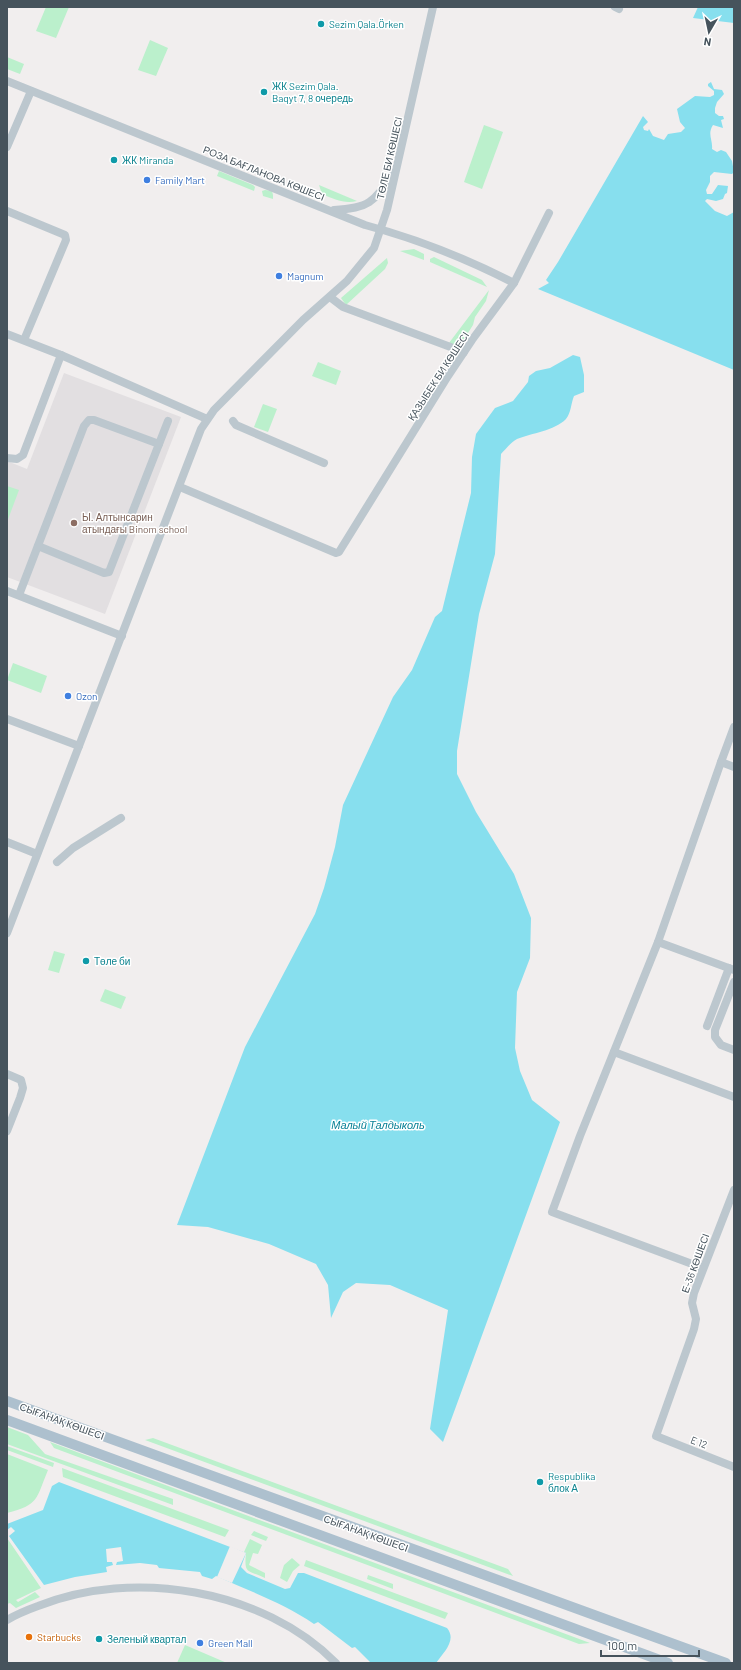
<svg xmlns="http://www.w3.org/2000/svg" width="741" height="1670" font-family="Barlow,sans-serif">
<style>
.education{fill:#e2dfe1}
.green{fill:#bbf0cc}
.water{fill:#87dfee}
.pier{fill:#f1eeee}
.lines{fill:none;stroke-linecap:round;stroke-linejoin:round}
.minor{stroke:#bcc7ce;stroke-width:8}
.major{stroke:#adc0ce;stroke-width:10}
.culture-dot{fill:#0f9aa8;stroke:#fff;stroke-width:1.5}
.shop-dot{fill:#3f7fe0;stroke:#fff;stroke-width:1.5}
.education-dot{fill:#8d6e63;stroke:#fff;stroke-width:1.5}
.food-dot{fill:#e8710a;stroke:#fff;stroke-width:1.5}
.labels{text-anchor:middle;stroke-width:3;stroke-linejoin:round;paint-order:stroke}
.culture-label{font-size:10px;fill:#0d838f;stroke:#fff;text-anchor:start}
.street-label{font-size:10px;fill:#46535c;stroke:#fff}
.shop-label{font-size:10px;fill:#366cbe;stroke:#fff;text-anchor:start}
.education-label{font-size:10px;fill:#785e54;stroke:#fff;text-anchor:start}
.food-label{font-size:10px;fill:#c56008;stroke:#fff;text-anchor:start}
.water-label{font-size:11px;font-style:italic;fill:#098196;stroke:#fff}
</style>
<rect width="100%" height="100%" fill="#f1eeee"/>
<polygon class="education" points="64,373 181,417 105,614 7,577 7,461 27,469"/>
<g class="green">
<polygon points="46,7 69,7 56,38 36,31"/>
<polygon points="150,40 168,48 156,76 138,70"/>
<polygon points="7,57 24,64 20,74 7,69"/>
<polygon points="484,125 503,132 482,189 464,182"/>
<polygon points="219,171 253,185 255,187 254,191 217,176"/>
<path d="M319 185 357 201C344 204 334 199 322 194Z"/>
<polygon points="265,190 272,191 273,195 273,199 263,196 262,191"/>
<polygon points="414,249 424,254 424,260 400,251"/>
<polygon points="434,257 482,280 487,287 430,262 430,259"/>
<polygon points="387,258 388,263 385,269 346,305 341,298"/>
<polygon points="489,290 486,301 475,317 473,325 459,347 449,343"/>
<polygon points="318,362 341,371 336,385 312,376"/>
<polygon points="263,404 277,409 268,432 254,427"/>
<polygon points="7,486 19,490 7,522"/>
<polygon points="13,663 47,676 41,693 7,680"/>
<polygon points="54,951 65,954 59,973 48,970"/>
<polygon points="105,989 126,997 121,1009 100,1001"/>
<polygon points="7,1427 28,1435 45,1454 173,1499 173,1505 7,1444"/>
<polygon points="153,1438 508,1569 513,1576 145,1440"/>
<polygon points="50,1442 590,1643 579,1644 54,1448"/>
<polygon points="7,1446 54,1463 53,1467 7,1450"/>
<path d="M7 1454 48 1470C36 1499 39 1505 7 1513Z"/>
<polygon points="62,1468 229,1530 225,1537 63,1477"/>
<polygon points="254,1531 268,1537 266,1541 251,1535"/>
<polygon points="7,1538 41,1588 16,1600 18,1602 35,1592 40,1597 16,1608 10,1603 7,1604"/>
<path d="M250 1539 262 1545 258 1554 253 1553 249 1565 265 1573V1578C247 1570 244 1574 246 1553L244 1552Z"/>
<polygon points="292,1558 300,1565 293,1571 287,1582 280,1578 284,1565"/>
<polygon points="306,1560 448,1613 445,1619 304,1566"/>
<polygon points="368,1575 393,1584 393,1589 367,1579"/>
<polygon points="185,1645 227,1663 177,1663"/>
</g>
<g class="water">
<polygon points="698,7 734,7 734,23 693,18"/>
<path d="M711 82 714 89 722 90 724 94 717 102 715 108V113L719 116H723L724 119 721 120 723 128 713 125C707 134 713 140 712 149L717 152 721 150 726 152 732 161 734 172 732 174 714 172 710 176V182L706 190 707 194H712L718 185 728 186 727 193 725 194 723 199 716 201 707 199 705 201 715 211 727 216 734 212V370L538 289 549 283 546 280 558 262 643 116 648 122 643 127 644 130 648 131 649 129 653 136 664 140 668 134 681 132 685 128 680 122 677 109 695 96 710 97 714 95V91L708 86V84Z"/>
<path d="M573 355 580 357 584 375V392L574 396C571 403 571 413 566 419 554 431 532 433 517 439 511 442 506 449 501 454L495 554 479 614 457 751V774L476 812 514 874 531 918 530 958 517 992 515 1048 520 1071 532 1100 560 1122 443 1442 430 1429 448 1310 390 1285 356 1283 343 1292 331 1318 328 1285 316 1264 269 1244 208 1227 177 1225 245 1047 315 914 324 888 335 847 343 805 393 697 412 670 435 617 442 611 471 493 472 457 476 434 495 408 513 401 528 382 529 376 536 371 550 368Z"/>
<path d="M59 1482 246 1553 241 1567 247 1573 285 1589 290 1588 298 1573H304L447 1628C457 1640 444 1652 436 1663H371L355 1647 352 1648 318 1622 314 1624C284 1603 249 1591 216 1576L212 1579 202 1576 200 1572 159 1568 157 1565 140 1563 116 1565 117 1562 123 1561 121 1547 106 1549 107 1562H112L113 1565 106 1567 107 1572 75 1577 44 1585 9 1536 15 1531 11 1527 7 1530V1524L43 1510 52 1486Z"/>
</g>
<polygon class="pier" points="230,1546 246,1553 232,1583 217,1577"/>
<g class="lines">
<g class="minor">
<polyline points="615,7 619,9"/>
<path d="M7 81 365 225C414 238 469 260 514 283"/>
<polyline points="7,147 31,91"/>
<path d="M334 210C369 208 373 203 393 174"/>
<polyline points="7,211 65,235 66,240 24,340"/>
<polyline points="330,297 343,307 464,352"/>
<polyline points="7,334 61,355 207,419"/>
<polyline points="233,421 236,425 324,463"/>
<polyline points="7,458 17,459 23,455 61,355"/>
<polyline points="180,487 336,553 339,552 448,376 472,340 514,283 549,213"/>
<polyline points="38,546 104,573 109,572 168,421"/>
<polyline points="7,591 122,636"/>
<polyline points="19,595 84,426 89,420 94,420 159,444"/>
<polyline points="7,719 79,746"/>
<polyline points="721,762 734,727"/>
<polyline points="734,767 721,762 658,942 734,970"/>
<polyline points="7,842 37,854"/>
<polyline points="57,862 73,848 121,818"/>
<polyline points="7,933 201,429 214,410 303,320 347,281 374,248 387,210 433,7"/>
<polyline points="658,942 580,1136 552,1212 703,1268"/>
<polyline points="734,982 715,1030 715,1037 721,1045 734,1050"/>
<polyline points="707,1026 729,968"/>
<polyline points="614,1052 734,1097"/>
<polyline points="7,1074 21,1080 23,1088 20,1098 7,1131"/>
<polyline points="734,1190 694,1293 692,1303 696,1319 694,1329 656,1436 734,1467"/>
<path d="M7 1620C17 1614 27 1610 38 1606 133 1568 263 1589 336 1663"/>
</g>
<g class="major">
<polyline points="7,1401 726,1663"/>
<polyline points="7,1420 668,1663"/>
</g>
</g>
<g class="culture-dot">
<circle cx="321" cy="24" r="4"/>
<circle cx="264" cy="92" r="4"/>
<circle cx="114" cy="160" r="4"/>
<circle cx="86" cy="961" r="4"/>
<circle cx="540" cy="1482" r="4"/>
<circle cx="99" cy="1639" r="4"/>
</g>
<g class="shop-dot">
<circle cx="147" cy="180" r="4"/>
<circle cx="279" cy="276" r="4"/>
<circle cx="68" cy="696" r="4"/>
<circle cx="200" cy="1643" r="4"/>
</g>
<circle class="education-dot" cx="74" cy="523" r="4"/>
<circle class="food-dot" cx="29" cy="1637" r="4"/>
<g class="labels">
<g class="culture-label">
<text x="329" y="28">Sezim Qala.Örken</text>
<text x="272" y="90">ЖК Sezim Qala.<tspan x="272" dy="12">Baqyt 7, 8 очередь</tspan></text>
<text x="122" y="164">ЖК Miranda</text>
<text x="94" y="965">Төле би</text>
<text x="548" y="1480">Respublika<tspan x="548" dy="12">блок А</tspan></text>
<text x="107" y="1643">Зеленый квартал</text>
</g>
<g class="street-label">
<text transform="translate(389 158) rotate(-77)" y="4">ТӨЛЕ БИ КӨШЕСІ</text>
<text transform="translate(264 173) rotate(22)" y="4">РОЗА БАҒЛАНОВА КӨШЕСІ</text>
<text transform="translate(438 376) rotate(-57)" y="4">ҚАЗЫБЕК БИ КӨШЕСІ</text>
<text transform="translate(695 1263) rotate(-70)" y="4">Е-36 КӨШЕСІ</text>
<text transform="translate(62 1421) rotate(20)" y="4">СЫҒАНАҚ КӨШЕСІ</text>
<text transform="translate(699 1442) rotate(21)" y="4">E 12</text>
<text transform="translate(366 1533) rotate(20)" y="4">СЫҒАНАҚ КӨШЕСІ</text>
</g>
<g class="shop-label">
<text x="155" y="184">Family Mart</text>
<text x="287" y="280">Magnum</text>
<text x="76" y="700">Ozon</text>
<text x="208" y="1647">Green Mall</text>
</g>
<g class="education-label">
<text x="82" y="521">Ы. Алтынсарин<tspan x="82" dy="12">атындағы Binom school</tspan></text>
</g>
<g class="food-label">
<text x="37" y="1641">Starbucks</text>
</g>
<g class="water-label">
<text x="378" y="1129">Малый Талдыколь</text>
</g>
</g>
<rect width="741" height="1670" fill="none" stroke="#46535c" stroke-width="16"/>
<g transform="translate(709 32) rotate(189)" stroke="#ffffff" stroke-width="3" paint-order="stroke">
<path d="M0-3L7 15L0 10L-7 15Z" fill="#46535c"/>
<text y="-6" font-size="11" font-weight="bold" text-anchor="middle" fill="#46535c">N</text>
</g>
<path d="M601 1650v6h98v-6" fill="none" stroke="#46535c" stroke-width="2"/>
<text x="607" y="1650" font-size="12" fill="#46535c" stroke="#ffffff" stroke-width="3" paint-order="stroke">100 m</text>
</svg>
